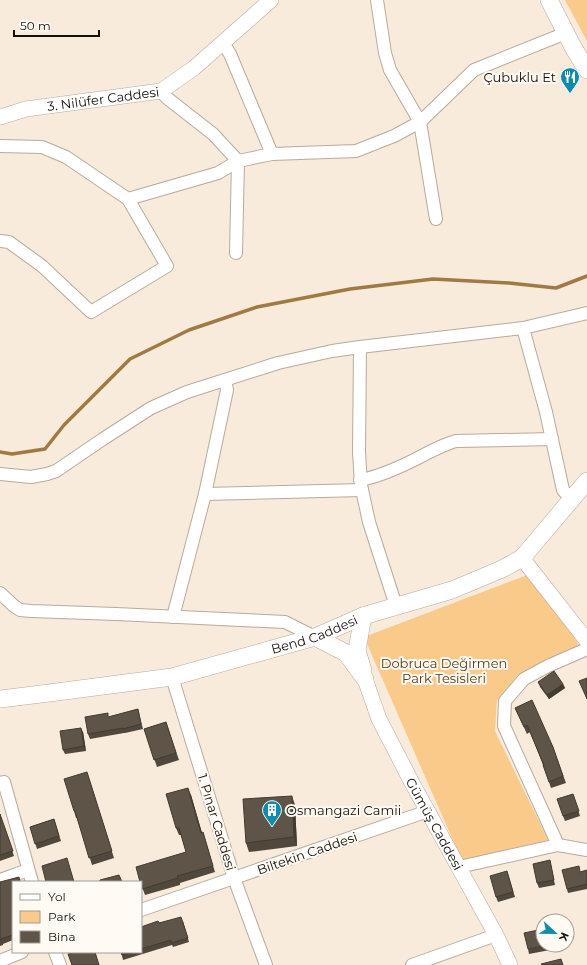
<svg xmlns="http://www.w3.org/2000/svg" width="587" height="965" font-family="Montserrat,sans-serif">
<style>
.green{fill:#f9ca8a}
.lines{fill:none;stroke-linecap:round;stroke-linejoin:round}
.stream{stroke:#a17943;stroke-width:3.5}
.minor-casing{stroke:#b7ab9d;stroke-width:14}
.tertiary-casing{stroke:#b7ab9d;stroke-width:16}
.secondary-casing{stroke:#b7ab9d;stroke-width:18}
.minor{stroke:#fff;stroke-width:12}
.tertiary{stroke:#fff;stroke-width:15}
.secondary{stroke:#fff;stroke-width:17}
.wall{fill:#51483d}
.shaded-wall{fill:#423b32}
.building{fill:#5e5447;stroke:#423b32}
.labels{text-anchor:middle;stroke-width:4;stroke-linejoin:round;paint-order:stroke}
.poi-label{font-size:13px;fill:#130f0a;stroke:#fffaf4;text-anchor:end}
.street-label{font-size:13px;fill:#130f0a;stroke:#fffaf4}
.park-label{font-size:13px;fill:#523b1b;stroke:#fffaf4}
</style>
<rect width="100%" height="100%" fill="#f8ebdc"/>
<g class="green">
<polygon points="565,0 587,0 587,41"/>
<polygon points="530,574 579,645 518,675 497,700 495,731 548,840 462,861 364,637"/>
</g>
<g class="lines">
<polyline class="stream" points="0,452 12,454 45,449 64,425 130,359 189,330 257,307 350,289 433,279 509,283 556,288 587,276"/>
<defs>
<g id="minor">
<polyline points="377,0 385,53 390,70 420,122 436,219"/>
<polyline points="223,43 230,54 272,154"/>
<polyline points="161,91 167,98 213,134 238,161 236,253"/>
<polyline points="0,146 42,147 66,157 128,199 167,266 91,312 42,266 9,242 0,241"/>
<polyline points="128,199 218,173 238,161 272,154 356,151 394,136 420,122 474,70 566,33"/>
<polyline points="523,328 546,412 563,490 571,499"/>
<polyline points="360,347 359,452 361,485 369,522 396,606"/>
<polyline points="0,474 31,477 47,474 56,471 103,439 151,408 187,392 278,363 332,351 360,347 523,328 587,313"/>
<path d="M360 480C378 477 400 467 416 459 429 452 442 445 456 441L552 439"/>
<polyline points="205,494 362,490"/>
<polyline points="0,593 14,606 20,610 31,611 116,614 285,622 315,637"/>
<polyline points="173,617 205,494 227,390 225,380"/>
<polyline points="172,677 234,878 266,965"/>
<polyline points="0,783 4,782 32,882"/>
<polyline points="558,845 504,726 505,701 524,679 548,666 587,649"/>
<polyline points="459,867 558,845 587,850"/>
<polyline points="0,880 28,870"/>
<polyline points="141,910 428,811"/>
<polyline points="55,952 60,965"/>
<polyline points="0,961 22,952"/>
<polyline points="412,965 496,935"/>
</g>
<g id="tertiary">
<path id="s1" d="M0 117 26 109 161 91 194 68 271 0"/>
<polyline points="522,558 587,641"/>
<path id="s2" d="M365 679 379 719 411 781 496 935 510 965"/>
</g>
<g id="secondary">
<polyline points="549,0 573,47 587,70"/>
<polyline points="363,616 357,650 363,671"/>
<polyline points="315,637 346,653 365,679"/>
<path id="s3" d="M0 699 49 693 172 677 315 637 363 616 452 590 502 569 522 558 587 481"/>
</g>
</defs>
<use href="#minor" class="minor-casing"/>
<use href="#tertiary" class="tertiary-casing"/>
<use href="#secondary" class="secondary-casing"/>
<use href="#minor" class="minor"/>
<use href="#tertiary" class="tertiary"/>
<use href="#secondary" class="secondary"/>
</g>
<g class="wall">
<polygon points="538,682 563,684 565,688 549,699 540,687"/>
<polygon points="515,708 553,747 566,783 551,788 543,765 530,732 527,734"/>
<polygon points="138,709 143,729 125,733 124,733 90,739 88,734 109,717"/>
<polygon points="166,722 179,760 157,767 144,729"/>
<polygon points="83,732 86,751 65,754 63,750"/>
<polygon points="89,779 114,858 92,865 77,818 76,818 74,811"/>
<polygon points="573,794 580,816 565,821 563,816"/>
<polygon points="191,795 202,833 203,832 205,839 215,872 180,883 180,885 145,895 141,884 186,852 181,835 179,835 176,828"/>
<polygon points="295,805 297,846 249,852 246,843"/>
<polygon points="0,814 14,856 0,861"/>
<polygon points="54,819 61,841 37,849 30,827"/>
<polygon points="551,865 555,885 539,888 537,883"/>
<polygon points="587,870 587,889 568,893 567,889 581,872"/>
<polygon points="507,871 515,897 498,902 496,897"/>
<polygon points="0,882 13,882 13,940 3,944 3,945 0,946"/>
<polygon points="183,921 189,942 173,947 172,945 123,960 121,952 141,952 141,927 159,923"/>
<polygon points="549,945 550,950 529,954 528,949"/>
</g>
<g class="shaded-wall">
<polygon points="563,684 565,688 549,699 547,695"/>
<polygon points="81,728 83,732 86,751 84,746"/>
<polygon points="188,788 191,795 204,840 201,833"/>
<polygon points="292,796 295,805 297,846 294,837"/>
</g>
<g class="building">
<polygon points="554,671 563,684 547,695 538,682"/>
<polygon points="587,678 587,699 579,681"/>
<polygon points="532,700 553,747 563,776 549,782 543,765 544,765 527,725 524,727 515,708"/>
<polygon points="138,709 141,724 123,729 123,728 88,734 85,717 108,713 108,717"/>
<polygon points="166,722 176,753 154,760 144,729"/>
<polygon points="81,728 84,746 63,750 60,731"/>
<polygon points="87,772 112,851 89,858 75,811 74,811 64,779"/>
<polygon points="188,788 201,833 203,832 213,866 177,876 178,878 142,889 141,882 140,882 136,867 186,852 179,828 176,828 166,794"/>
<polygon points="573,794 579,811 563,816 557,799"/>
<polygon points="292,796 294,837 246,843 243,799"/>
<polygon points="0,814 13,851 0,855"/>
<polygon points="54,819 59,836 35,844 30,827"/>
<polygon points="67,858 74,882 46,882 42,866"/>
<polygon points="550,860 554,880 537,883 533,864"/>
<polygon points="579,866 580,872 587,870 587,884 567,889 562,870"/>
<polygon points="507,871 513,892 496,897 490,876"/>
<polygon points="119,875 122,882 100,882 100,880"/>
<polygon points="19,877 20,882 13,882 13,935 1,939 2,940 0,940 0,882"/>
<polygon points="181,917 188,938 171,943 171,940 141,949 141,927 158,921 159,923"/>
<polygon points="543,929 543,945 548,945 528,949 524,933"/>
<polygon points="76,952 95,952 99,965 72,965 68,954"/>
<polygon points="121,952 132,952 122,955"/>
<polygon points="561,959 563,965 542,965 541,964"/>
</g>
<defs>
<symbol id="restaurant-pin" viewBox="-11 -11 22 30"><path d="M0 17L-7.5 6A9.5 9.5 0 1 1 7.5 6Z" fill="#0f8bad" stroke="#fffaf4"/><path d="M-5-6h1v4h1v-4h1v4h1v-4h1v5L-1.5 .5V6h-2V.5L-5-1ZM5-6V6H3V1.5H1.5Q1.5-4 5-6Z" fill="#fff"/></symbol>
<symbol id="building-pin" viewBox="-11 -11 22 30"><path d="M0 17L-7.5 6A9.5 9.5 0 1 1 7.5 6Z" fill="#0f8bad" stroke="#fffaf4"/><path d="M-4-6H4V6H1V3H-1V6H-4ZM-2.5-4.3h1.7v1.8h-1.7ZM.8-4.3h1.7v1.8H.8ZM-2.5-1h1.7V.8h-1.7ZM.8-1h1.7V.8H.8Z" fill="#fff"/></symbol>
</defs>
<g fill-rule="evenodd">
<use href="#restaurant-pin" x="559" y="66" width="22" height="30"/>
<use href="#building-pin" x="261" y="799" width="22" height="30"/>
</g>
<g class="labels">
<g class="poi-label">
<text x="556" y="82">Çubuklu Et</text>
<text x="286" y="815" text-anchor="start">Osmangazi Camii</text>
</g>
<g class="street-label">
<text dy="5" stroke="none"><textPath href="#s1" startOffset="105">3. Nilüfer Caddesi</textPath></text>
<text dy="5" stroke="none"><textPath href="#s3" startOffset="322">Bend Caddesi</textPath></text>
<text transform="translate(217 822) rotate(73)" y="5">1. Pınar Caddesi</text>
<text dy="5" stroke="none"><textPath href="#s2" startOffset="161">Gümüş Caddesi</textPath></text>
<text transform="translate(307 853) rotate(-19)" y="5">Biltekin Caddesi</text>
</g>
<g class="park-label">
<text x="444" y="668">Dobruca Değirmen<tspan x="444" dy="15">Park Tesisleri</tspan></text>
</g>
</g>
<rect x="12" y="881" width="130" height="72" fill="#fffaf4" stroke="#a19c96"/>
<rect x="20" y="894" width="20" height="6" fill="#ffffff" stroke="#a19c96"/>
<text x="48" y="901" font-size="12" fill="#130f0a">Yol</text>
<rect x="20" y="911" width="20" height="12" fill="#f9ca8a" stroke="#a19c96"/>
<text x="48" y="921" font-size="12" fill="#130f0a">Park</text>
<rect x="20" y="931" width="20" height="12" fill="#5e5447" stroke="#a19c96"/>
<text x="48" y="941" font-size="12" fill="#130f0a">Bina</text>
<g transform="translate(555 933) rotate(112)"><circle r="19" fill="#fffaf4" stroke="#a19c96"/>
<path d="M0-3L7 15L0 10L-7 15Z" fill="#0f8bad"/>
<text y="-6" font-size="11" font-weight="bold" text-anchor="middle" fill="#130f0a">K</text>
</g>
<path d="M14 30v6h85v-6" fill="none" stroke="#130f0a" stroke-width="2"/>
<text x="20" y="30" font-size="12" fill="#130f0a" stroke="#fffaf4" stroke-width="3" paint-order="stroke">50 m</text>
</svg>
